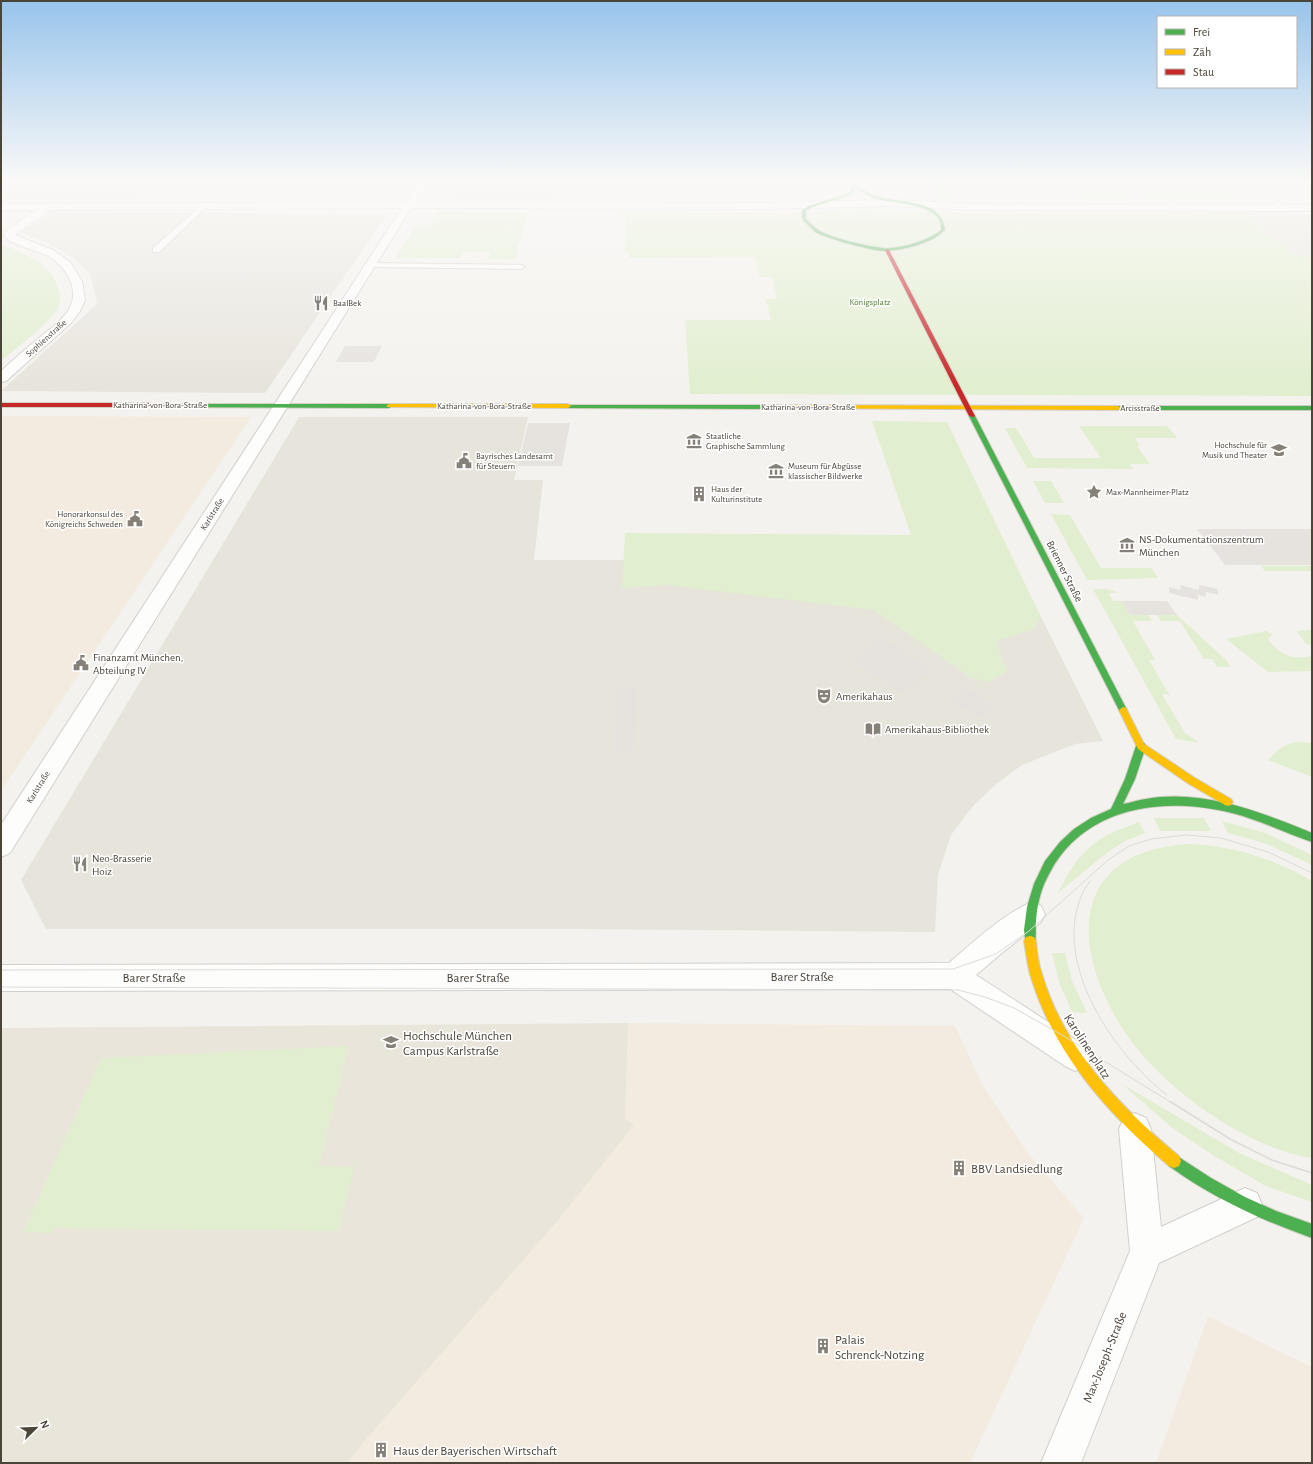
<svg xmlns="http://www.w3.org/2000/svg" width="1313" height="1464" font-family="'Alegreya Sans',sans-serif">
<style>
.residential{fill:#e7e4dc}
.commercial{fill:#f3ebdf}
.education{fill:#eae5da}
.green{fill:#e1eecf}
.parking{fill:#e6e3df}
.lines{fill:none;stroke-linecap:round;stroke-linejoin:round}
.lane-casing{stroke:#d2d0cb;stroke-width:2}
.street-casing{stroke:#d2d0cb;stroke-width:2}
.fast-casing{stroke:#d3cfc5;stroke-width:2}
.slow-casing{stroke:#d3cfc5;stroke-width:2}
.jam-casing{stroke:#d3cfc5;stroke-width:2}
.lane{fill:#fdfdfc;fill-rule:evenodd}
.street{fill:#fdfdfc;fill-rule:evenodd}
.fast{fill:#4caf50;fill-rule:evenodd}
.slow{fill:#ffc107;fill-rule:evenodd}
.jam{fill:#c62828;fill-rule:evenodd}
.tram-far1{stroke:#dbdbda;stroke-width:1}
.tram{stroke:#dbdbda;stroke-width:1.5}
.labels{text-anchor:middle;stroke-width:3;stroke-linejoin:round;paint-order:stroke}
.far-park-label{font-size:9px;fill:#4a7f2a;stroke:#fff}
.far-poi-label{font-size:9px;fill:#4b4439;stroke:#fff;text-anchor:start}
.far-street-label{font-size:9px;fill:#4b4439;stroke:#fff}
.poi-label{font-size:11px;fill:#4b4439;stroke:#fff;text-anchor:start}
.street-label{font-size:11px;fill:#4b4439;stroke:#fff}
.near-street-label{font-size:13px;fill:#4b4439;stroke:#fff}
.near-poi-label{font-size:13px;fill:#4b4439;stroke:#fff;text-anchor:start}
</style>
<rect width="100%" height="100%" fill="#f4f2ee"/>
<g class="residential">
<polygon points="442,182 561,182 557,198 448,198 454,187 443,186 442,185 443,182"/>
<polygon points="51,212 387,214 265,393 1,391 97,304 90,274 77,261 61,250 36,238 20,233"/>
<polygon points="1237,213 1312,214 1312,257 1300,257"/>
<polygon points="299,417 528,417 514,480 543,480 534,560 714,560 977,613 1040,615 1103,741 1075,744 1022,765 996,784 973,806 951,835 938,875 935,932 573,929 46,929 21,880"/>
</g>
<g class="commercial">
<polygon points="1,416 251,417 1,791"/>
<polygon points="628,1023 955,1026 983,1086 1028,1153 1084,1218 970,1463 347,1463 369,1436 555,1224 634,1125 625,1118"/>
<polygon points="1208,1316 1312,1367 1312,1463 1156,1463"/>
</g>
<g class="education">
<polygon points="1,182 137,182 123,192 139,192 130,200 21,200 23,198 1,198"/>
<polygon points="561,182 763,182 768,195 557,195"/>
<polygon points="628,1023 625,1118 634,1125 555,1224 369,1436 347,1463 1,1463 1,1028"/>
</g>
<g class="green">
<polygon points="923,182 941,182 957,202 942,200 931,184 920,184"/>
<polygon points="1065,182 1069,182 1079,191 1126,192 1133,201 1086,201"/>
<polygon points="1137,192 1226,192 1236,199 1261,199 1264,202 1157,202 1147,200"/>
<polygon points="865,209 955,213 1245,213 1270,231 1263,231 1300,257 1312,257 1312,396 690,394 685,320 771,320 766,299 777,299 772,277 760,277 755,257 629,258 629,253 625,253 625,214 615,214 615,212 784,213"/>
<polygon points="437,211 528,212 515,259 488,259 490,252 463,252 460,258 396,258 415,225 430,225"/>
<path d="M1 244C24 254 52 263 59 290 61 296 61 302 58 308 51 322 15 349 2 360Z"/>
<polygon points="872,421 947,422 1040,615 1034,629 996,641 1007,671 988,682 970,677 874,610 668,585 622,588 625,533 911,535"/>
<polygon points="1079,426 1167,426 1177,438 1135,438 1140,446 1137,446 1150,464 1130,464 1133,469 1027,468 1005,428 1016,428 1034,458 1101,458"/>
<polygon points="1033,481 1051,481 1064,503 1045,503"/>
<polygon points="1051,514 1070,515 1101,568 1151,568 1158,578 1087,580"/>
<polygon points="1261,566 1312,566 1312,571 1265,571"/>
<path d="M1093 589C1102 589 1110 588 1118 593H1109L1113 601H1121L1130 615H1148L1152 621H1133L1155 660H1149L1170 696 1166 694H1162L1185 733 1200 743 1176 739Z"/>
<polygon points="1158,615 1177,615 1226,660 1230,667 1217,667 1212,659 1204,659 1180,621 1161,621"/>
<polygon points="1312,630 1312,646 1305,643 1297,631"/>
<path d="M1266 631 1272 634 1268 639C1278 655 1294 660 1312 656V671L1268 672 1226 639Z"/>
<path d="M1297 742 1312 743V777L1268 760C1277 750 1284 744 1297 742Z"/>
<polygon points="1154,818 1204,818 1211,831 1160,831"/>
<polygon points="1222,821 1265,833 1312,855 1312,865 1267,844 1228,833"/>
<path d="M1139 822 1145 833 1123 842 1100 858 1058 893C1080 850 1093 838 1139 822Z"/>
<path d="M1190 844C1234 846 1274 859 1312 881V1158C1248 1148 1171 1094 1132 1042 1072 961 1060 851 1190 844Z"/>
<polygon points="1052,953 1065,953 1072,981 1087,1013 1072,1012 1059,982"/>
<polygon points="349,1046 319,1166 354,1167 339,1231 56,1228 53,1233 23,1232 101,1058"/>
<polygon points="1122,1084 1241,1154 1310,1184 1312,1189 1312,1202 1266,1186 1216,1157 1171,1127"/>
</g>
<g class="parking">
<polygon points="345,346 382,346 374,362 336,362"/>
<polygon points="528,423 570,423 562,466 518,466"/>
<polygon points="1197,529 1312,529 1312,565 1225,565"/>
<polygon points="1181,585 1199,590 1199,585 1218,589 1218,595 1206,592 1206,597 1198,595 1198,600 1169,593 1169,587 1180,590"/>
<polygon points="1121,601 1167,601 1177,615 1130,615"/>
<polygon points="882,638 932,669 903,694 852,662"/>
<polygon points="617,688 637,688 635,751 613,751"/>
<polygon points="966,688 994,705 980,718 952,701"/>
</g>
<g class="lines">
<defs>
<g id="lane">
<polygon points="1243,182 1249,182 1288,208 1283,209"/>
<polygon points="203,204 208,205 159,252 153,252 153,248"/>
<polygon points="368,263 521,265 525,267 521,269 371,267 367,265"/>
</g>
<g id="street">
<path d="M419 182H428L415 202 765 203 888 200 976 204 1312 205V211L976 210 888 206 765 209 411 208 10 853 1 857V825L402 208 49 210 15 235 53 250 70 262 82 281 85 300 80 311 71 323 6 381 1 382V371C13 360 25 349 38 339 48 330 60 323 67 312 82 292 67 267 48 256 37 250 11 245 4 236L6 231 36 210H1V204L405 202Z"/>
<path d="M1032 902 1041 906 1045 914 1041 922 1003 952 976 975 1085 1046 1090 1056 1085 1066 1075 1071 1065 1066 950 989 1 991V965L949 963C971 944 1006 912 1032 902Z"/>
<polygon points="1135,1113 1146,1118 1151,1129 1161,1227 1245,1188 1257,1193 1262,1205 1257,1217 1159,1263 1081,1463 1041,1463 1130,1251 1119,1129 1124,1118"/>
</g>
<g id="fast">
<path d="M854 184C862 188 869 194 879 197 902 204 941 198 945 230 933 243 904 250 886 251 875 252 825 238 815 232 811 228 806 223 802 219V211L808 206 845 195 850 192 852 185ZM855 188C862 192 869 197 877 199 893 204 932 203 940 221 941 223 941 227 941 230 930 240 898 250 883 248 865 246 835 239 820 231 815 228 810 223 806 219V211L810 208 853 194Z"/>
<polygon points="148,404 389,404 392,406 389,408 150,407 148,406"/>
<polygon points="566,405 770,405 773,407 770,409 568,408 566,407"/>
<polygon points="1312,406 1312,410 1118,410 1115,408 1118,406"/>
<polygon points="972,414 975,416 1127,710 1126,712 1120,712 1119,710 969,416"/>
<path d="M1141 742 1144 743 1146 746 1135 779 1123 804C1130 803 1138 800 1146 799 1202 789 1261 812 1312 833V842C1285 833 1260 820 1232 813 1164 796 1084 806 1049 874 1041 888 1037 905 1036 921 1035 928 1037 938 1034 945L1030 946 1026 945 1024 930 1027 907 1034 884 1045 861 1060 842 1074 829 1091 818 1111 809 1125 779 1136 746 1138 743Z"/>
<path d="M1174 1154 1211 1178 1245 1197 1276 1211 1312 1224V1238C1261 1220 1213 1198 1169 1166L1167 1161 1169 1156Z"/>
</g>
<g id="slow">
<polygon points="389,404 568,404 571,406 568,408 387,407 387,405"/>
<polygon points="770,405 1118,406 1121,408 1118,410 768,408 767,407"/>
<polygon points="1123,707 1126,708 1144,744 1195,778 1231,799 1233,802 1231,805 1228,806 1225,805 1189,784 1138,749 1119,710"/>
<path d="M1030 936 1034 937 1036 941C1037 952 1038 963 1042 974 1064 1049 1120 1107 1179 1156L1181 1161 1179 1166 1174 1168 1169 1166C1108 1114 1053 1053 1030 974 1027 963 1026 952 1024 941L1026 937Z"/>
</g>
<g id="jam">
<polygon points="887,249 889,250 975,416 974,417 969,416 885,250"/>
<polygon points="1,403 150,403 153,405 150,407 1,407"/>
</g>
</defs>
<use href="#lane" class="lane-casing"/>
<use href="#street" class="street-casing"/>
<use href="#fast" class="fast-casing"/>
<use href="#slow" class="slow-casing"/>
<use href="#jam" class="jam-casing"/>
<use href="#lane" class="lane"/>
<use href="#street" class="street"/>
<use href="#fast" class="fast"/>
<use href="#slow" class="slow"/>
<use href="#jam" class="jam"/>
<g class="tram-far1">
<path d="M1090 881C1087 886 1083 891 1081 897 1053 966 1115 1055 1167 1095"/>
<polyline points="1,970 953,969 996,954 1029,931 1108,860 1129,846 1151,839 1186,835 1221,838 1268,852 1312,873"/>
<polyline points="1,987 958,990 985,997 1014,1008 1062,1035 1172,1103"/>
</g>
<polyline class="tram" points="1171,1102 1230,1139 1272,1160 1312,1173"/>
</g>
<linearGradient id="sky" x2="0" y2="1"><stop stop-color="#98c4ec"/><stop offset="0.47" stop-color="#faf9f7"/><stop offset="1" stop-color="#faf9f7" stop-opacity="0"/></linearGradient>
<rect width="1313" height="386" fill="url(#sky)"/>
<defs>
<symbol id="restaurant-bare" viewBox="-9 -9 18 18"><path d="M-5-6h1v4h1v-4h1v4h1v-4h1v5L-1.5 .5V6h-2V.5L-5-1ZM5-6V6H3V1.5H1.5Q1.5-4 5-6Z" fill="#868178" stroke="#fff" stroke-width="2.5" paint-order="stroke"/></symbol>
<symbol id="museum-bare" viewBox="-9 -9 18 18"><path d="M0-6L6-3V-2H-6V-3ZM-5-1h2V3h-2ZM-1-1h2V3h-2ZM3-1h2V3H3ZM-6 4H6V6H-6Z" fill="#868178" stroke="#fff" stroke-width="2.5" paint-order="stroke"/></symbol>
<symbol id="university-bare" viewBox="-9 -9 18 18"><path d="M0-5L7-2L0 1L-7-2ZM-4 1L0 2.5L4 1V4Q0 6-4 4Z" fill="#868178" stroke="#fff" stroke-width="2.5" paint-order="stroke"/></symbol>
<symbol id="civic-bare" viewBox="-9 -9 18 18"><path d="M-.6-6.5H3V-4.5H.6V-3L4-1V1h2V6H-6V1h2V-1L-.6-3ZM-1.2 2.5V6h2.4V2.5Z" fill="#868178" stroke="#fff" stroke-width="2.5" paint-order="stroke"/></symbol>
<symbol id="sight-bare" viewBox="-9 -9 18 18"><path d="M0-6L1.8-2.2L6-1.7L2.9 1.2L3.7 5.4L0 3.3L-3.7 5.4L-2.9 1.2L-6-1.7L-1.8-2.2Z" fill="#868178" stroke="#fff" stroke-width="2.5" paint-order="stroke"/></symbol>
<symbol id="building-bare" viewBox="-9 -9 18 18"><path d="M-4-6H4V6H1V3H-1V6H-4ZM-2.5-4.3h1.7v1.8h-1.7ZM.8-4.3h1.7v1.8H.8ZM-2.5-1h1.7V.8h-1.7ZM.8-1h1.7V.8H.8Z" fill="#868178" stroke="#fff" stroke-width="2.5" paint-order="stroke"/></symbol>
<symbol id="theatre-bare" viewBox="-9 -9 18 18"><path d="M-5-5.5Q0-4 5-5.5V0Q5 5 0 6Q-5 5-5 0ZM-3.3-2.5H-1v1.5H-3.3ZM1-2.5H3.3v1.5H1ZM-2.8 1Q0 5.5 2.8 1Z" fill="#868178" stroke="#fff" stroke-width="2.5" paint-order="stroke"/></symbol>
<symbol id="library-bare" viewBox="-9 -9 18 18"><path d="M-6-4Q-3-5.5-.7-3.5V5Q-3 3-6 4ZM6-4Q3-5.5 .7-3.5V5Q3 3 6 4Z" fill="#868178" stroke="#fff" stroke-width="2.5" paint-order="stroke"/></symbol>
</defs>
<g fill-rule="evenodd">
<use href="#restaurant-bare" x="310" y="292" width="22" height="22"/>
<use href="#museum-bare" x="683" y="430" width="22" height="22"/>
<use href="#university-bare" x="1268" y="439" width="22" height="22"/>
<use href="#civic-bare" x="453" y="450" width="22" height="22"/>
<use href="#museum-bare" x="765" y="460" width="22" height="22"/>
<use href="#sight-bare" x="1083" y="481" width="22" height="22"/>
<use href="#building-bare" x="688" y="483" width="22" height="22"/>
<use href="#civic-bare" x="124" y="508" width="22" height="22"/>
<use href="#museum-bare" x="1116" y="534" width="22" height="22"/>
<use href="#civic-bare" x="70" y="652" width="22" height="22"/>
<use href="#theatre-bare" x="813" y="685" width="22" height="22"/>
<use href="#library-bare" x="862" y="718" width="22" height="22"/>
<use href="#restaurant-bare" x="69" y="853" width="22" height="22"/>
<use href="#university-bare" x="380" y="1031" width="22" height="22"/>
<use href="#building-bare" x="948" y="1157" width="22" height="22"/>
<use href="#building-bare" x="812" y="1335" width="22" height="22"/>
<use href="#building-bare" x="370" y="1439" width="22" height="22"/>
</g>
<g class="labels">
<g class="far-park-label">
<text x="870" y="305">Königsplatz</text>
</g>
<g class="far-poi-label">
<text x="333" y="306">BaalBek</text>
<text x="706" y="439">Staatliche<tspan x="706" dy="10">Graphische Sammlung</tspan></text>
<text x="1267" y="448" text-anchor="end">Hochschule für<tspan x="1267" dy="10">Musik und Theater</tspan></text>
<text x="476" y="459">Bayrisches Landesamt<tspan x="476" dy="10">für Steuern</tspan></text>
<text x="788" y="469">Museum für Abgüsse<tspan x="788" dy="10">klassischer Bildwerke</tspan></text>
<text x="711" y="492">Haus der<tspan x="711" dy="10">Kulturinstitute</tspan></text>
<text x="1106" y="495">Max-Mannheimer-Platz</text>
<text x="123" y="517" text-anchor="end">Honorarkonsul des<tspan x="123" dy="10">Königreichs Schweden</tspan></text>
</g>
<g class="far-street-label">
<text transform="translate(46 338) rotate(-42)" y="3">Sophienstraße</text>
<text x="160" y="408">Katharina-von-Bora-Straße</text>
<text x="484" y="409">Katharina-von-Bora-Straße</text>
<text x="808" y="410">Katharina-von-Bora-Straße</text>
<text x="1140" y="411">Arcisstraße</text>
<text transform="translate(212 514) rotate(-58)" y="3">Karlstraße</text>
<text transform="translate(38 787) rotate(-58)" y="3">Karlstraße</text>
</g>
<g class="poi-label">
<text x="1139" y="543">NS-Dokumentationszentrum<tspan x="1139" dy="13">München</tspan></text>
<text x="93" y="661">Finanzamt München,<tspan x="93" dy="13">Abteilung IV</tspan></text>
<text x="836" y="700">Amerikahaus</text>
<text x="885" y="733">Amerikahaus-Bibliothek</text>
<text x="92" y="862">Neo-Brasserie<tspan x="92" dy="13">Hoiz</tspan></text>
</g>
<g class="street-label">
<text transform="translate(1065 571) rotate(63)" y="4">Brienner Straße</text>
</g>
<g class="near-street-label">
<text x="802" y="981">Barer Straße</text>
<text x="154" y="982">Barer Straße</text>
<text x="478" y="982">Barer Straße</text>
<text transform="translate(1088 1046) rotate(57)" y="5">Karolinenplatz</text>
<text transform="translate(1104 1357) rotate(-68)" y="5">Max-Joseph-Straße</text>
</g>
<g class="near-poi-label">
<text x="403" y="1040">Hochschule München<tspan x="403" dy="15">Campus Karlstraße</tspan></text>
<text x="971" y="1173">BBV Landsiedlung</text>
<text x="835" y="1344">Palais<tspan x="835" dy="15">Schrenck-Notzing</tspan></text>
<text x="393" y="1455">Haus der Bayerischen Wirtschaft</text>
</g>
</g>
<rect width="1313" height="1464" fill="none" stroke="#4b4439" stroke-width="4"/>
<rect x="1157" y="16" width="140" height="72" fill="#ffffff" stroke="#b7b4b0"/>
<rect x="1165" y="29" width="20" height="6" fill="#4caf50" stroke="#b7b4b0"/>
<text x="1193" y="36" font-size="12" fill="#4b4439">Frei</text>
<rect x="1165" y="49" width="20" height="6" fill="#ffc107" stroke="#b7b4b0"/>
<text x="1193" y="56" font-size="12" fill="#4b4439">Zäh</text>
<rect x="1165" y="69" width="20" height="6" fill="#c62828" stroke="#b7b4b0"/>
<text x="1193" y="76" font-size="12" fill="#4b4439">Stau</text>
<g transform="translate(36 1428) rotate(67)" stroke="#ffffff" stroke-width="3" paint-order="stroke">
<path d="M0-3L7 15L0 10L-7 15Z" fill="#4b4439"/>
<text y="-6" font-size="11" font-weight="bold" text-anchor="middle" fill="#4b4439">N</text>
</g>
</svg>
